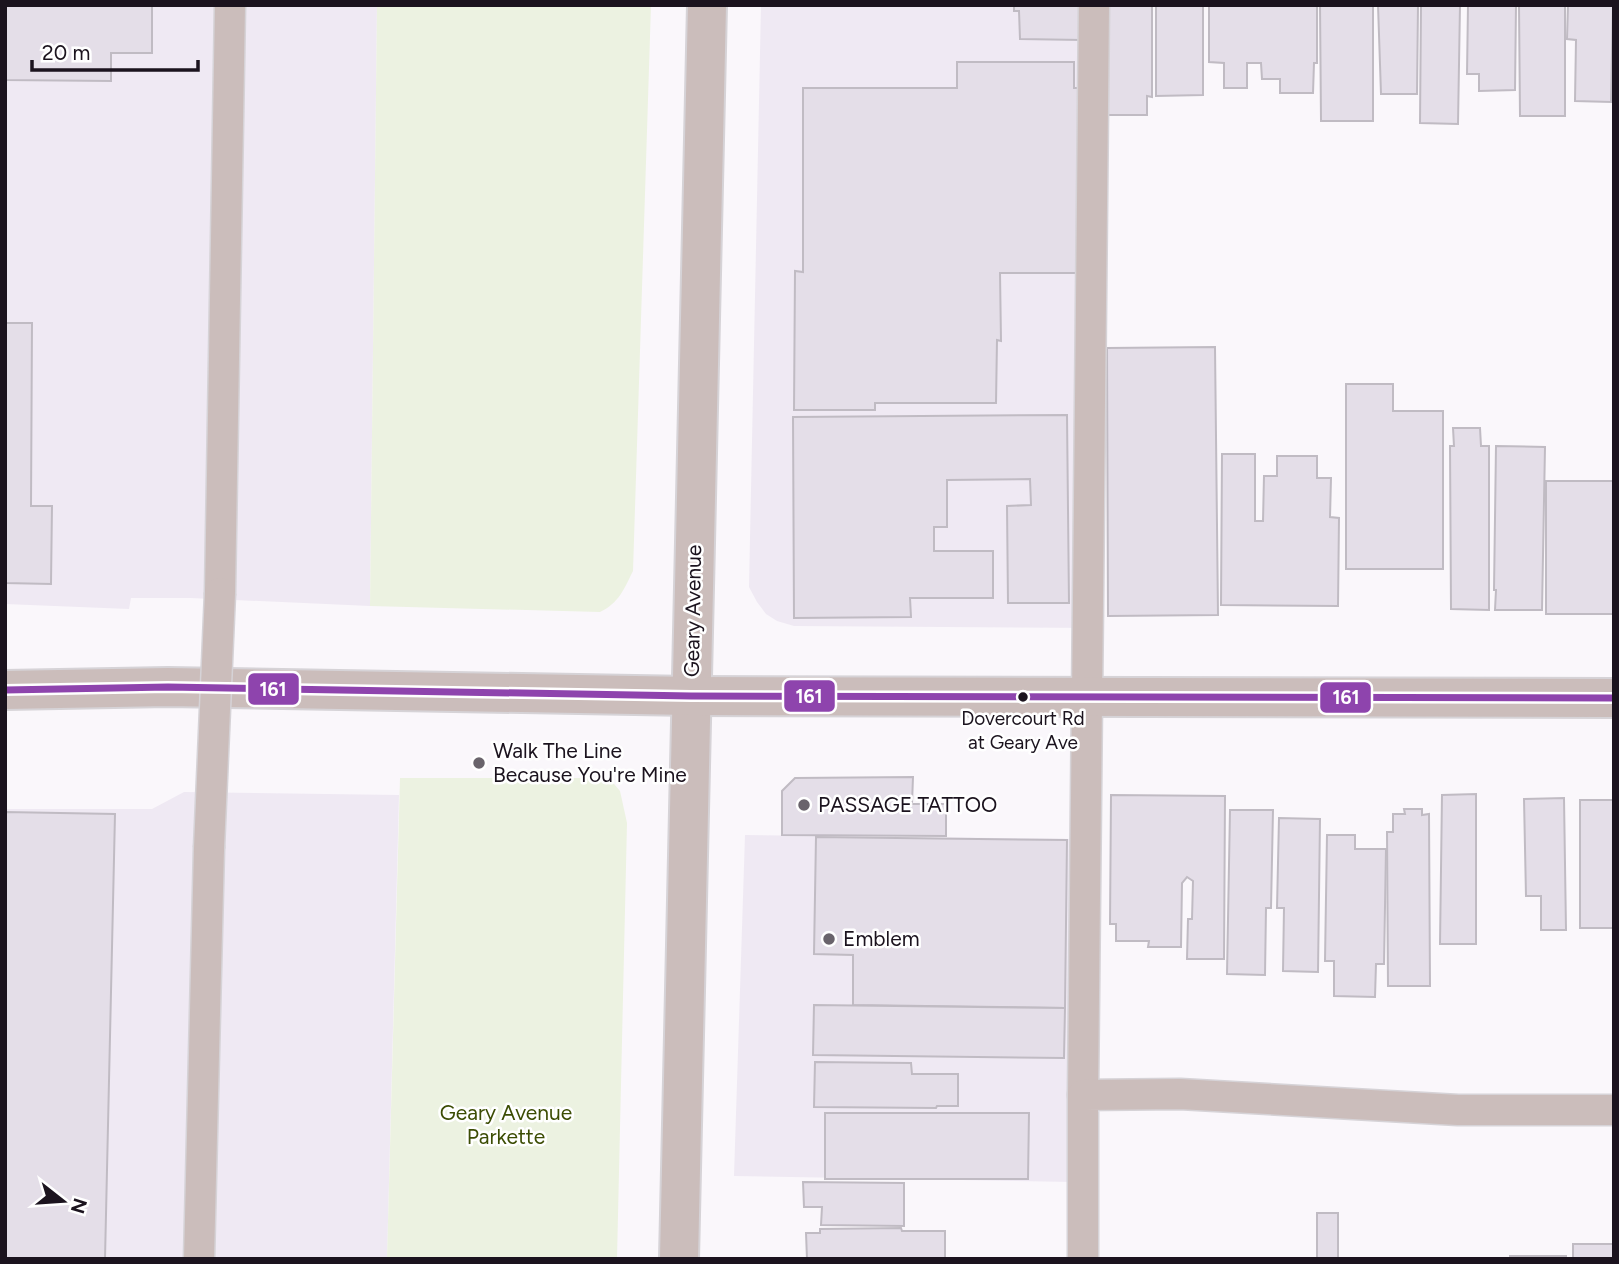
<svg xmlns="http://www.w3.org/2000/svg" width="1619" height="1264" font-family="Figtree,sans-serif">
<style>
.built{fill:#efe9f3}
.green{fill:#ecf2e1}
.building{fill:#e4dee8;stroke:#c0bbc3;stroke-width:2}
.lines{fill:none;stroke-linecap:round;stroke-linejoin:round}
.service-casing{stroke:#d6d3d7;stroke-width:33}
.minor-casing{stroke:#d6d3d7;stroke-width:42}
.tertiary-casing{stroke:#d6d3d7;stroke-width:42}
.service{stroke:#cbbdbb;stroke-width:30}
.minor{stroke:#cbbdbb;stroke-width:38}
.tertiary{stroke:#cbbdbb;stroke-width:38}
.service-bridge-casing{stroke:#d6d3d7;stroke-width:33;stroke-linecap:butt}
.service-bridge{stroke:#cbbdbb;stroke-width:30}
.bus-1-casing{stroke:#fff;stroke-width:12}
.bus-1{stroke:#8e44ad;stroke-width:7}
.bus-dot{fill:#1b131e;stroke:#fff;stroke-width:2.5}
.poi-dot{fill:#69636b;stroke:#fff;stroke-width:2.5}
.labels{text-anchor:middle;stroke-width:5;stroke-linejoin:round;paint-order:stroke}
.bus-label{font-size:19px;fill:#1b131e;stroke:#fff}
.street-label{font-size:21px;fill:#1b131e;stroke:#fff}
.poi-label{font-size:21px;fill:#1b131e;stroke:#fff;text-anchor:start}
.park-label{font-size:21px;fill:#3c4d04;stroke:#fff}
.line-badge{stroke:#fff;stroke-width:2.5}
.badge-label{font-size:19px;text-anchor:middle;font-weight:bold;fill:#fff}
</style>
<rect width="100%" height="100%" fill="#faf7fb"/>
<g class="built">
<polygon points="5,5 377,5 370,606 190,598 131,598 129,609 5,604"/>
<polygon points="761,5 1101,5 1099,628 794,626 777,621 766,614 757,602 749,587"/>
<polygon points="184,792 399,795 387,1259 5,1259 5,809 152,809"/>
<polygon points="745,835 1077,839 1073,1182 734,1176"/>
</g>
<g class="green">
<path d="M377 5H651L633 571C624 589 619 603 600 612L370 606Z"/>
<polygon points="400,778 609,778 620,791 627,823 617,1259 387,1259"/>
</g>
<g class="building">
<polygon points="5,5 152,5 152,53 111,53 111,81 5,80"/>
<polygon points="1014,5 1082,5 1082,40 1020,39 1019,11 1014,11"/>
<polygon points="1099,5 1152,5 1152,97 1147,96 1147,115 1103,115"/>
<polygon points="1156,5 1203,5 1203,95 1156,96"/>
<polygon points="1209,5 1317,5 1317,63 1314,63 1313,93 1280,93 1280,79 1262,79 1261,63 1247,63 1247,88 1224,88 1224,63 1209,62"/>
<polygon points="1320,5 1373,5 1373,121 1321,121"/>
<polygon points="1378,5 1418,5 1417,94 1381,94"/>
<polygon points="1421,5 1460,5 1458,124 1420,123"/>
<polygon points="1468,5 1516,5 1515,90 1479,91 1479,74 1467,74"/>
<polygon points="1519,5 1565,5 1565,116 1520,116"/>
<polygon points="1568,5 1613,5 1611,102 1575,101 1576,40 1567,39"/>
<polygon points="957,62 1074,62 1074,88 1080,88 1079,273 1000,273 1001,341 997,340 996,403 875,403 875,410 794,410 795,271 803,272 803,88 957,88"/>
<polygon points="5,323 32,323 31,506 52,506 51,584 5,583"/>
<polygon points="1215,347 1218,615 1108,616 1107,348"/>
<polygon points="1346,384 1393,384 1393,411 1443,411 1443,569 1346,569"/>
<polygon points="1067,415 1069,603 1008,603 1007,506 1031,505 1030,479 947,480 947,527 934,527 934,551 993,551 993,598 910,598 911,617 794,618 793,417"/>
<polygon points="1453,428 1480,428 1481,446 1489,446 1489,610 1451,609 1450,446 1454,446"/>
<polygon points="1496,446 1545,447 1542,610 1495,610 1496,590 1494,590"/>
<polygon points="1222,454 1255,454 1255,521 1263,521 1264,476 1277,476 1277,456 1317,456 1317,478 1331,478 1330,517 1339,518 1338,606 1221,605"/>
<rect x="1546" y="481" width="68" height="133"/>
<polygon points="913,777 912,804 946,804 946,836 782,835 782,791 795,778"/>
<polygon points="1476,794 1476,944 1440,944 1442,795"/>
<polygon points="1111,795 1225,796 1224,959 1187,959 1188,919 1192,919 1193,881 1187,877 1182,883 1181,947 1148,947 1149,941 1116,941 1116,924 1110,924"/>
<polygon points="1564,798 1566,930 1541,930 1541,896 1526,896 1524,799"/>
<rect x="1580" y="800" width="34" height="128"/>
<polygon points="1404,809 1422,809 1422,815 1429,814 1430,986 1388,986 1387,832 1393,832 1393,814 1405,814"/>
<polygon points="1230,810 1273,810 1271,908 1266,908 1265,975 1227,974"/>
<polygon points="5,812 115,814 105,1259 5,1259"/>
<polygon points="1279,818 1320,819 1318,972 1283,971 1284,908 1277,908"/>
<polygon points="1327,835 1355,835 1355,849 1386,849 1384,964 1376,964 1375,997 1334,996 1334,961 1325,961"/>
<polygon points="816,837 1067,840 1065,1008 853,1005 853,955 814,954"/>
<polygon points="814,1005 1065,1008 1064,1058 813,1055"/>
<polygon points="815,1062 911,1063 912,1074 958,1074 958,1106 937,1106 936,1108 814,1107"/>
<polygon points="825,1113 1029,1113 1028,1179 825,1179"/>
<polygon points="803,1182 904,1183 904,1226 821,1225 822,1207 804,1207"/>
<rect x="1317" y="1213" width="21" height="46"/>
<polygon points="901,1228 902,1231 945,1231 945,1259 807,1259 806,1233 820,1233 820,1229"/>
<rect x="1573" y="1244" width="41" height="15"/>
<rect x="1510" y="1256" width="56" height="3"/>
</g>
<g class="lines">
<defs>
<g id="service">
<polyline points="220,593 230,5"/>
<polyline points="1083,1095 1094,5"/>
<polyline points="199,1259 209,848"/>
<polyline points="1083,1259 1083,1095 1180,1094 1458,1110 1614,1110"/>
</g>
<polyline id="minor" points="679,1259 707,5"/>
<polyline id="tertiary" points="5,690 168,687 691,696 1614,698"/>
</defs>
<use href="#service" class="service-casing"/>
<use href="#minor" class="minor-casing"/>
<use href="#tertiary" class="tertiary-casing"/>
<use href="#service" class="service"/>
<use href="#minor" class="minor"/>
<use href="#tertiary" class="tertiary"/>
<defs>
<polyline id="service-bridge" points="209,848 220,593"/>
</defs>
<use href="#service-bridge" class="service-bridge-casing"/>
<use href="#service-bridge" class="service-bridge"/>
<defs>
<polyline id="bus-1" points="5,690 168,687 691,696 1614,698"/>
</defs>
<use href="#bus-1" class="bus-1-casing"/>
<use href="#bus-1" class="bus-1"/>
</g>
<circle class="bus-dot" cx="1023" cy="697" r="6"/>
<g class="poi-dot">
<circle cx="479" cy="763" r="7"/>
<circle cx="804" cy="805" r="7"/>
<circle cx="829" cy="939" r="7"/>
</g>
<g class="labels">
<g class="bus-label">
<text x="1023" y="725">Dovercourt Rd<tspan x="1023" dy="24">at Geary Ave</tspan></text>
</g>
<g class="street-label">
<text transform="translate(693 611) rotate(-89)" y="7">Geary Avenue</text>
</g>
<g class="poi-label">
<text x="493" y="758">Walk The Line<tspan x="493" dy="24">Because You're Mine</tspan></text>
<text x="818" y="812">PASSAGE TATTOO</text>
<text x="843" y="946">Emblem</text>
</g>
<g class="park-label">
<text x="506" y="1120">Geary Avenue<tspan x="506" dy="24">Parkette</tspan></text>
</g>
</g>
<g class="line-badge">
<rect x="247" y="672" width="53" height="34" rx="7" fill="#8e44ad"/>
<rect x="783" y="679" width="53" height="34" rx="7" fill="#8e44ad"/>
<rect x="1319" y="681" width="53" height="33" rx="7" fill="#8e44ad"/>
</g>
<g class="badge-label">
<text x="273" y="696">161</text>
<text x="809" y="703">161</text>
<text x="1346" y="704">161</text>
</g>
<rect width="1619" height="1264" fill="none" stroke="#1b131e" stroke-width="14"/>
<g transform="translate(63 1201) rotate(107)" stroke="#ffffff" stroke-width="5" paint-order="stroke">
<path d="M0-5L12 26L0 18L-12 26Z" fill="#1b131e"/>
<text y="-10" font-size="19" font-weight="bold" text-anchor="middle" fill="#1b131e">N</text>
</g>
<path d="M32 60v10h166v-10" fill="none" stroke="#1b131e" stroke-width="3.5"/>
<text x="42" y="60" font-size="21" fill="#1b131e" stroke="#ffffff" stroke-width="5" paint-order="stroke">20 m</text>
</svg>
